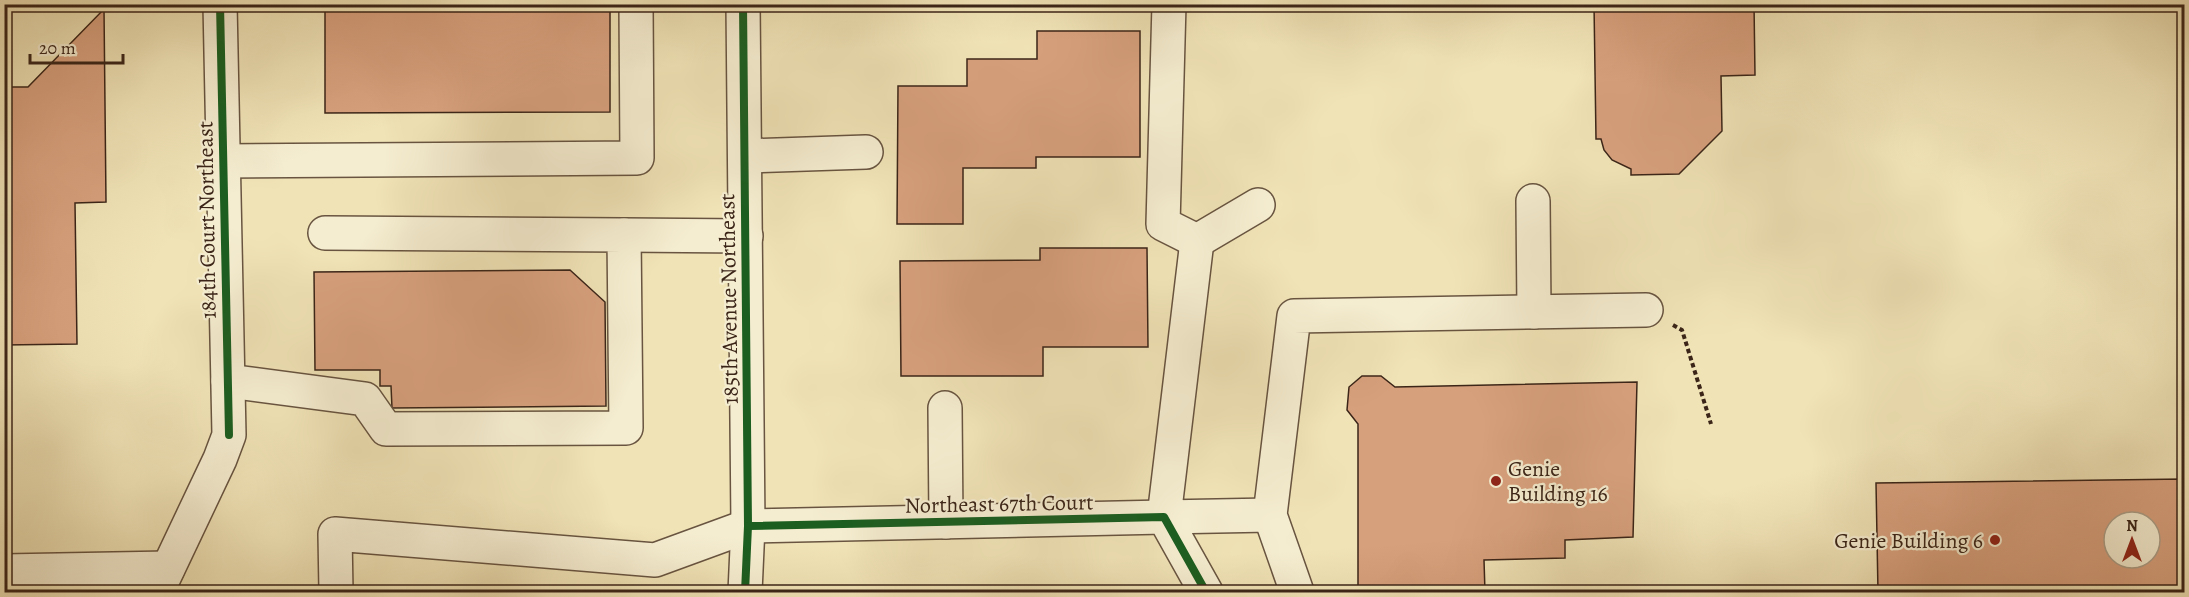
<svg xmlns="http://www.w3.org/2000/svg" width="2189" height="597" font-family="Alegreya,serif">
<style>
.building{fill:#d7a07d;stroke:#3b2518;stroke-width:1.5;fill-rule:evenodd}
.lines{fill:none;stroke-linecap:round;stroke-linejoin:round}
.minor-casing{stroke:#685440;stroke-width:36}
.path{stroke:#3b2518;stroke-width:4;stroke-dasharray:4.5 3;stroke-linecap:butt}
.minor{stroke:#f5edd0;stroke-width:33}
.cycleway-casing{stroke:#f5edd0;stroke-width:11}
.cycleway{stroke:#1b5e20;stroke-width:8}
.poi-dot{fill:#8f2418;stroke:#f5edd0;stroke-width:2}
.labels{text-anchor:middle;stroke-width:4.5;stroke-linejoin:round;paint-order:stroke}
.street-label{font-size:22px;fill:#3b2518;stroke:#f5edd0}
.poi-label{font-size:22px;fill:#3b2518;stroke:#f5edd0;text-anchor:start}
</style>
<rect width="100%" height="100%" fill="#f0e3b6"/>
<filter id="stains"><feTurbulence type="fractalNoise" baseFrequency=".00333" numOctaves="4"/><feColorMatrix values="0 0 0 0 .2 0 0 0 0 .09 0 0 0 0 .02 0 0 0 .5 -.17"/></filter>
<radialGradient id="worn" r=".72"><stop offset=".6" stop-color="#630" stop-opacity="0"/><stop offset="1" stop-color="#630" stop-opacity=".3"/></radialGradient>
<g class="building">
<polygon points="325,4 610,4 610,112 325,113"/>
<polygon points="1594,4 1754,4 1755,75 1721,76 1722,131 1679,174 1631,175 1631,169 1612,160 1604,150 1601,139 1596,139"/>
<polygon points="104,9 106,202 75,203 77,344 4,345 4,87 28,87"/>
<polygon points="1037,31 1140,31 1140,157 1036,157 1036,168 963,168 963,224 897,224 898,86 967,86 967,59 1037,59"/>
<polygon points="1040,248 1147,248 1148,347 1043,347 1043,376 901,376 900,261 1040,260"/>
<polygon points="570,270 605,302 606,406 392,408 391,386 380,386 380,370 315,370 314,272"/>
<polygon points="1362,376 1381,376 1395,387 1637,382 1633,537 1565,540 1565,558 1484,560 1485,592 1358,592 1358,424 1347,410 1349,387"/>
<path d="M2184 479V592H1878L1876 483ZM2114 522H2150V558H2114Z"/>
</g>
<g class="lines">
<defs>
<g id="minor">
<polyline points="743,4 748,526 745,592"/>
<polyline points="1169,4 1163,224 1197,241"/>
<polyline points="745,156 866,152"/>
<polyline points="223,161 637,158 636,4"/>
<polyline points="1533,201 1534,312"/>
<polyline points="624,235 746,236"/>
<polyline points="1197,241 1164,517 1270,515"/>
<polyline points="1197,241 1258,205"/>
<polyline points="228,381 365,399 386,429 626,428 624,235 325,233"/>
<polyline points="945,408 946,522"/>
<polyline points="4,571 168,568"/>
<polyline points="157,592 220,459 229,435 220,4"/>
<polyline points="336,592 335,534 655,560 748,526 1164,517 1206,592"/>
<polyline points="1297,592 1270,515 1294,316 1646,310"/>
</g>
</defs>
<use href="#minor" class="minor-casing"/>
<polyline class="path" points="1673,325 1682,330 1711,424"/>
<use href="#minor" class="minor"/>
<defs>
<g id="cycleway">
<polyline points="220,4 229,435"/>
<polyline points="743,4 748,526 745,592"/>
<polyline points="748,526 1164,517 1206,592"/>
</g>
</defs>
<use href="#cycleway" class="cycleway-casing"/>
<use href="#cycleway" class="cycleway"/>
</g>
<g class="poi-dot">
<circle cx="1496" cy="481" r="6"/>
<circle cx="1995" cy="540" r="6"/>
</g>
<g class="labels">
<g class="street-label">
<text transform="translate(206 220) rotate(-91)" y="8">184th Court Northeast</text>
<text transform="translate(728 299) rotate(-91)" y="8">185th Avenue Northeast</text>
<text transform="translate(999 503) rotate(-1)" y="8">Northeast 67th Court</text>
</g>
<g class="poi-label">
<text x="1508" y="476">Genie<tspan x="1508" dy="25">Building 16</tspan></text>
<text x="1983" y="548" text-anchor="end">Genie Building 6</text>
</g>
</g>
<rect width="2189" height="597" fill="none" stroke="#f0e3b6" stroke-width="24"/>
<rect x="6" y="6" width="2177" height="585" fill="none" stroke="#3b2518" stroke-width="3"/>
<rect x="12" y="12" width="2165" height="573" fill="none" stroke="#3b2518" stroke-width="1.5"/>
<g transform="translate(2132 540)"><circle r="28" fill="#f5edd0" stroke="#ab9d86" stroke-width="1.5"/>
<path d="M0-4.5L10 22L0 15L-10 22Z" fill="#8f2418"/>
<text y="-9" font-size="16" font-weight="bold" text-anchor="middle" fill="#3b2518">N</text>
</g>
<path d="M30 54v9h93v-9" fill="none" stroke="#3b2518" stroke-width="3"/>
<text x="39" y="54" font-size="18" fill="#3b2518" stroke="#f5edd0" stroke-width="4.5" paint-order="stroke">20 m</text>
<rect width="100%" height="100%" filter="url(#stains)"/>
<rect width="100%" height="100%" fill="url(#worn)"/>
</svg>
